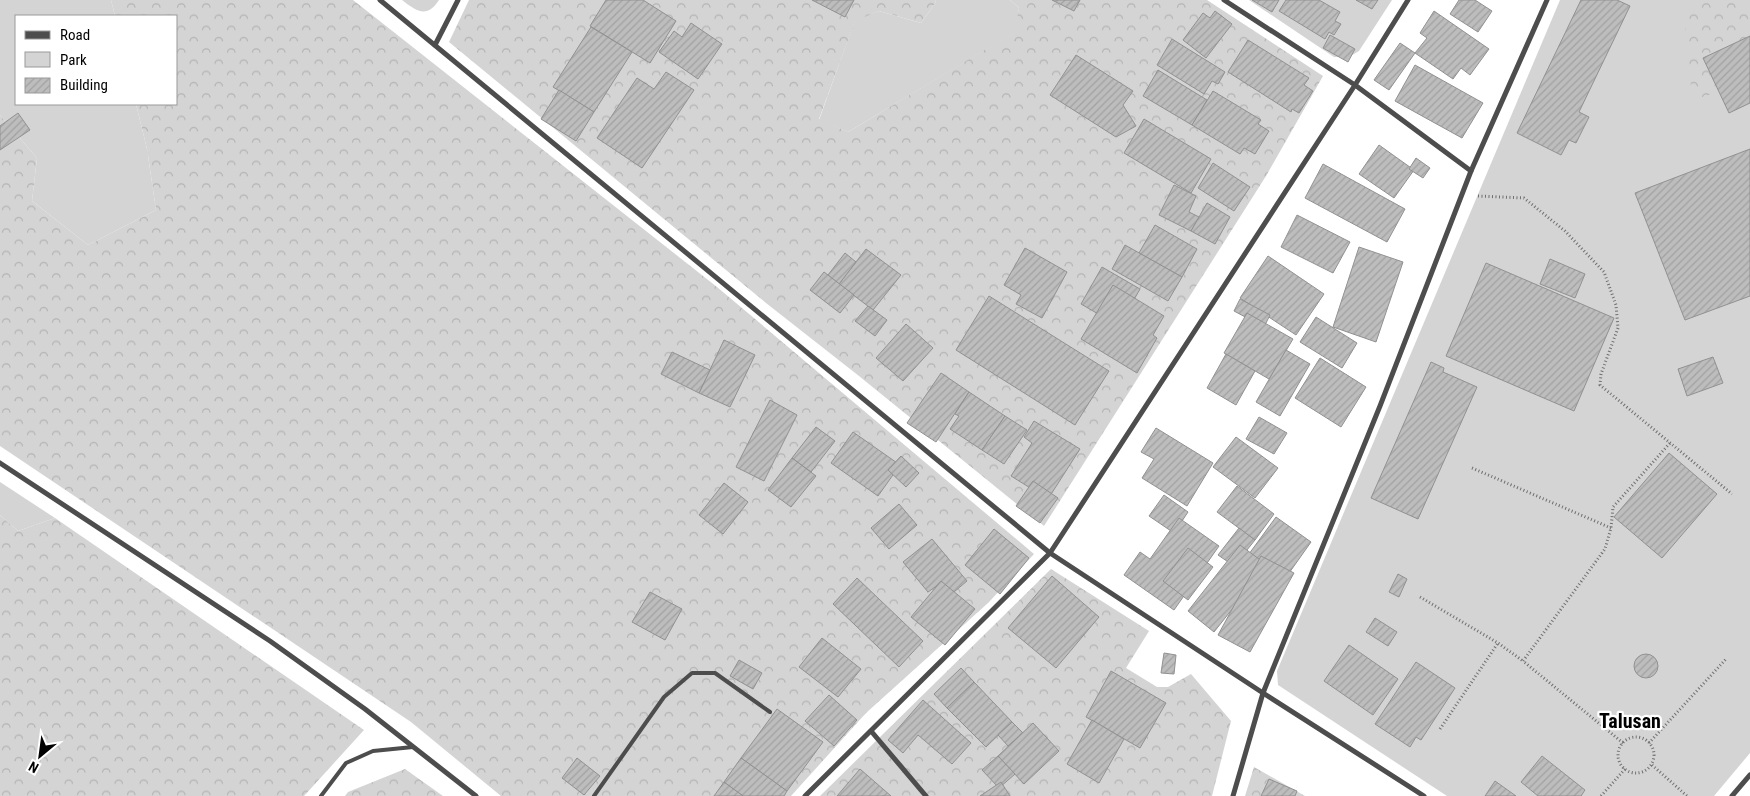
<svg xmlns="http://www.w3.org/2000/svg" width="1750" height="796" font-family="'Roboto Condensed',sans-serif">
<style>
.green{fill:#d4d4d4}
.forest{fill:url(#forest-crowns)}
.building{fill:url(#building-hatch);stroke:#919191}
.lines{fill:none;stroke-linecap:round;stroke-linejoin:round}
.path{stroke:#6f6f6f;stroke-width:3;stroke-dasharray:1 2.5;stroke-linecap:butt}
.lane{stroke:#4d4d4d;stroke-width:4}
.street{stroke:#4d4d4d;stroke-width:5}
.labels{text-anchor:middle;stroke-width:4.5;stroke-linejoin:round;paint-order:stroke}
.district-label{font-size:20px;font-weight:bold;fill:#000;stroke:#fff}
</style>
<defs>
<pattern id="forest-crowns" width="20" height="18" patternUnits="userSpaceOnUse" patternTransform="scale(1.25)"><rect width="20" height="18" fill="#d4d4d4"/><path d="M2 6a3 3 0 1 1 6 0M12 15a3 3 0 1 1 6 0" fill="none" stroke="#b4b4b4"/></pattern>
<pattern id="building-hatch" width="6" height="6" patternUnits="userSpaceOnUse" patternTransform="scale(1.25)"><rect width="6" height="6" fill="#bdbdbd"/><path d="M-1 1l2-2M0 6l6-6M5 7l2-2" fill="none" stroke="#a1a1a1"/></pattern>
</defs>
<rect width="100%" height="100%" fill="#fff"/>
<g class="green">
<polygon points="0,0 111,0 115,16 16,16 16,104 136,104 147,149 156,210 88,245 32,201 37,158 0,115"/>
<path d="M402 0H439C427 19 416 11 402 0Z"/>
<polygon points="935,0 1010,0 1019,8 1015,32 848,132 819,120 855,20 879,11 921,23 936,2"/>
<polygon points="1249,0 1392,0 1359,51 1349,57 1334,57"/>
<polygon points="1560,0 1750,0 1750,753 1714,796 1447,796 1278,685 1277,671"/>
<polygon points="0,482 55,518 18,531 0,515"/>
</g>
<g class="forest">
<polygon points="111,0 353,0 717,287 1034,554 988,603 866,713 791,796 501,796 411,722 0,446 0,115 37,158 32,201 88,245 156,210 147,149 136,104 176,104 176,16 115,16"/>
<polygon points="469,0 935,0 936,2 921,23 879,11 855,21 819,119 848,132 1014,32 1019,8 1010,0 1207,0 1323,76 1266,176 1044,526 859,376 766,303 449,42"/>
<polygon points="1689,0 1750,0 1750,82 1693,100 1684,39"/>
<polygon points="0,515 18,531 55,518 364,730 304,796 0,796"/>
<polygon points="1051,569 1149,631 1126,668 1157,687 1168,687 1191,674 1231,721 1212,796 820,796"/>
<polygon points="1254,767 1305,796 1245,796"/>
<polygon points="405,769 443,796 345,796 348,792"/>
</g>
<g class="building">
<polygon points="606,0 643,0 676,21 650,63 590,26"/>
<polygon points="812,0 854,0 845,17"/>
<polygon points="1052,0 1080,0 1074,11"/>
<polygon points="1252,0 1279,0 1272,12"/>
<polygon points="1286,0 1319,0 1340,12 1335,21 1341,24 1334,35 1329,32 1325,39 1279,11"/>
<polygon points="1356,0 1378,0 1372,9"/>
<polygon points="1459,0 1475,0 1492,11 1478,32 1450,14"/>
<polygon points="1581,0 1617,0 1630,6 1579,112 1589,117 1576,143 1569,140 1561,155 1517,133"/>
<polygon points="1215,11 1232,24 1206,58 1183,40 1203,13 1210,18"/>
<polygon points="1434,11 1489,49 1470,75 1461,68 1453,79 1415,53 1427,38 1420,33"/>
<polygon points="691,23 722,44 698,79 659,52 674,31 682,37"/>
<polygon points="591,27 632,52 594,112 553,87"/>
<polygon points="1330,35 1355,49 1348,62 1323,48"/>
<polygon points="1750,36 1750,103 1729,113 1703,58"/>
<polygon points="1172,39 1225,72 1218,84 1212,81 1204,94 1157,65"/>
<polygon points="1248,40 1309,78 1304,85 1313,91 1299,113 1292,109 1291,112 1228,72"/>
<polygon points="1400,43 1415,53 1389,90 1374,80"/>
<polygon points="1076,55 1133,91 1123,105 1136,126 1116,137 1050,95"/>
<polygon points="1415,65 1483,103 1462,138 1395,101"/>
<polygon points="1158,70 1207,100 1192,125 1143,96"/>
<polygon points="666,72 694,90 642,168 597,138 637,78 654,89"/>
<polygon points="559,90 594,112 576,141 541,119"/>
<polygon points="1213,91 1261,120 1258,124 1269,131 1255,154 1244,148 1240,154 1192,125"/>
<polygon points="18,113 30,130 0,150 0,126"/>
<polygon points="1144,119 1211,159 1191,193 1124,153"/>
<polygon points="1379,145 1414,170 1394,198 1359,174"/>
<polygon points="1750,149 1750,296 1685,320 1635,193"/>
<polygon points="1416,158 1430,168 1423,178 1409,169"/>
<polygon points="1213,163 1250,187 1234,211 1198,188"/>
<polygon points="1323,164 1405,209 1387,242 1305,198"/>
<polygon points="1174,185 1196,196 1189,212 1199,217 1191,231 1159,215"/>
<polygon points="1207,203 1230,217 1215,244 1191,231"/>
<polygon points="1297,215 1350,242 1333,273 1281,247"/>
<polygon points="1155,225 1197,249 1182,277 1139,253"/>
<polygon points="1125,245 1182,277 1168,301 1112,269"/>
<polygon points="1359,247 1403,262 1376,342 1333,327"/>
<polygon points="1025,248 1067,272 1042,318 1016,304 1021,295 1004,285"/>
<polygon points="866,249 901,275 873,310 839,284"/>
<polygon points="845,253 856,262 839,284 828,275"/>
<polygon points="1268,256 1324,294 1296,335 1240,298"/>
<polygon points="1550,259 1585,274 1575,298 1540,284"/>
<polygon points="1486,263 1614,318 1574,411 1446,356"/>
<polygon points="1102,267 1140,289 1119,326 1081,304"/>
<polygon points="824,272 854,295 840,313 810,290"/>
<polygon points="1113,285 1164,316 1153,335 1157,338 1137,373 1081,339"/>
<polygon points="989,296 1109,371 1075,425 956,350"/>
<polygon points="1240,299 1270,315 1264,327 1234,311"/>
<polygon points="868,306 887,320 875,336 855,321"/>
<polygon points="1247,313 1293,339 1269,379 1224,353"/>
<polygon points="1316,317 1357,343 1342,368 1300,342"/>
<polygon points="906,324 933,348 903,381 876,358"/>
<polygon points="724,340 755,355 730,407 699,393"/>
<polygon points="1286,350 1310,364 1280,416 1256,402"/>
<polygon points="672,352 710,370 699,393 661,374"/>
<polygon points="1226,354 1255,371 1236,405 1207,388"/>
<polygon points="1713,357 1723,383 1687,396 1678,369"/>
<polygon points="1320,358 1366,387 1341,427 1295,398"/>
<polygon points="1431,362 1444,368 1443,372 1477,387 1418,519 1371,498"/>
<polygon points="941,373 969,392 936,442 907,423"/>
<polygon points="969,392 1005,416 982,450 950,429 959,416 955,414"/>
<polygon points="770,400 797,415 764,481 736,467"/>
<polygon points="1005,416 1027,430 1004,464 982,450"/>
<polygon points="1259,417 1287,433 1274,454 1246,439"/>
<polygon points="1034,421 1080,449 1048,499 1011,476 1032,443 1024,437"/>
<polygon points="816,427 835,441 811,472 792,458"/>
<polygon points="1156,428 1213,463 1187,506 1142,478 1154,459 1141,452"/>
<polygon points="853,432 900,465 878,496 831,463"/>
<polygon points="1236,437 1278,468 1255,498 1213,467"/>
<polygon points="1669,453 1717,494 1662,558 1614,517"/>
<polygon points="901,456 919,473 906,487 888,470"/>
<polygon points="792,458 816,476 791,507 768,490"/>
<polygon points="1033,481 1058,498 1040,523 1016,506"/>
<polygon points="724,483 748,502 723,534 699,515"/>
<polygon points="1237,486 1274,514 1255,540 1217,512"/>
<polygon points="1164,495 1188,512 1174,533 1149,516"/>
<polygon points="899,504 917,525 889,549 871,528"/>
<polygon points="1276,517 1311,542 1282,583 1246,558"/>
<polygon points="1179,518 1219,546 1174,610 1124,575 1140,552 1150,559"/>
<polygon points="1239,528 1255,540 1234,566 1218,555"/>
<polygon points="994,529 1029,558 1000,594 965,565"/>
<polygon points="932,539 967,581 948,597 938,585 928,592 903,562"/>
<polygon points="1240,545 1267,565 1214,632 1188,611"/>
<polygon points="1188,548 1213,567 1188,600 1163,581"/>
<polygon points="1261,556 1294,573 1250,652 1218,635"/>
<polygon points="1398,574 1407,579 1399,597 1389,592"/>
<polygon points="1052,576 1099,617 1056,668 1008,628"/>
<polygon points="857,578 923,641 899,667 833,604"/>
<polygon points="941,581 975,609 945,645 911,617"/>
<polygon points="650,592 682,609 665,640 632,622"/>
<polygon points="1375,618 1397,632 1388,646 1366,632"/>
<polygon points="822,638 861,669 838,697 799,667"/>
<polygon points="1349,645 1398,679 1373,715 1324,681"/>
<polygon points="1164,653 1176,655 1174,674 1161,673"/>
<circle cx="1646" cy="666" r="12"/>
<polygon points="739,660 762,673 753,689 730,676"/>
<polygon points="1416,662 1455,688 1421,740 1416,737 1410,747 1375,724"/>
<polygon points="961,668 974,682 947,708 934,694"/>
<polygon points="1111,671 1166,703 1140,748 1086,717"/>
<polygon points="974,682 1012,722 986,747 947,708"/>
<polygon points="829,695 857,720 834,746 805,721"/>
<polygon points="923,700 971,743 952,764 918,735 903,753 888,740"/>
<polygon points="777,709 823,742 787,791 741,758"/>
<polygon points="1092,720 1124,739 1099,783 1067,764"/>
<polygon points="1012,722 1023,733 1008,746 998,735"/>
<polygon points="1033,723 1059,751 1024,784 998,756"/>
<polygon points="998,756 1015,774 999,788 982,770"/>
<polygon points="1542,756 1585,790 1581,796 1538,796 1521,782"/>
<polygon points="577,758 600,776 584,795 562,778"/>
<polygon points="741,758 787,791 784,796 743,796 724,782"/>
<polygon points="860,769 891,796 837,796"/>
<polygon points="1269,779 1297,791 1295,796 1261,796"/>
<polygon points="1495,781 1516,796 1485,796"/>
<polygon points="724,782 743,796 714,796"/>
<polygon points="1001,782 1010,796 980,796"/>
</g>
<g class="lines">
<g class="path">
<polyline points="1478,196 1524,198 1565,231 1604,272 1616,305 1618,328 1601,374 1600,385 1732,494"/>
<polyline points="1472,468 1611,528"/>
<polyline points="1420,597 1498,643 1523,661"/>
<polyline points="1440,729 1498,643"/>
<circle cx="1636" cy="755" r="18"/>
<polyline points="1623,743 1523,661 1605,549 1611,528 1613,507 1670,443"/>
<polyline points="1649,743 1726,659"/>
<polyline points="1652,765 1687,796"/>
<polyline points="1601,796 1625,769"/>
</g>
<g class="lane">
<polyline points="321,796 346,763 373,751 413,747"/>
<polyline points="594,796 664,697 692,673 715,673 770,712"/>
</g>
<g class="street">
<polyline points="380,0 1050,553 1263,693 1424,796"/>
<polyline points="1224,0 1355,85 1471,171"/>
<polyline points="435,45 458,0"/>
<polyline points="0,463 270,641 365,709 476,796"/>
<polyline points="871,731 926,796"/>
<polyline points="805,796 1050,553 1355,85 1408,0"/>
<polyline points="1233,796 1263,693 1380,406 1471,171 1547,0"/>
<polyline points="1732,796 1750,775"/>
</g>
</g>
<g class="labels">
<g class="district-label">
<text x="1630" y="728">Talusan</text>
</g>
</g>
<rect x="15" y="15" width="162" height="90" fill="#ffffff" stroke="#999999"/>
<rect x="25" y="31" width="25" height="8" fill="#4d4d4d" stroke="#999999"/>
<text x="60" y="40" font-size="15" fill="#000000">Road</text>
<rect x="25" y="52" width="25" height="15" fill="#d4d4d4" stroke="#999999"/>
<text x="60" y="65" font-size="15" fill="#000000">Park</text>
<rect x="25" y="78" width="25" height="15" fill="url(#building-hatch)" stroke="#999999"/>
<text x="60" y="90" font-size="15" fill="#000000">Building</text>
<g transform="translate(40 756) rotate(209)" stroke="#ffffff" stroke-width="4" paint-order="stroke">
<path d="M0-4L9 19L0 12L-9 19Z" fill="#000000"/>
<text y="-8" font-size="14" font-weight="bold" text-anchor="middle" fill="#000000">N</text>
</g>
</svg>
